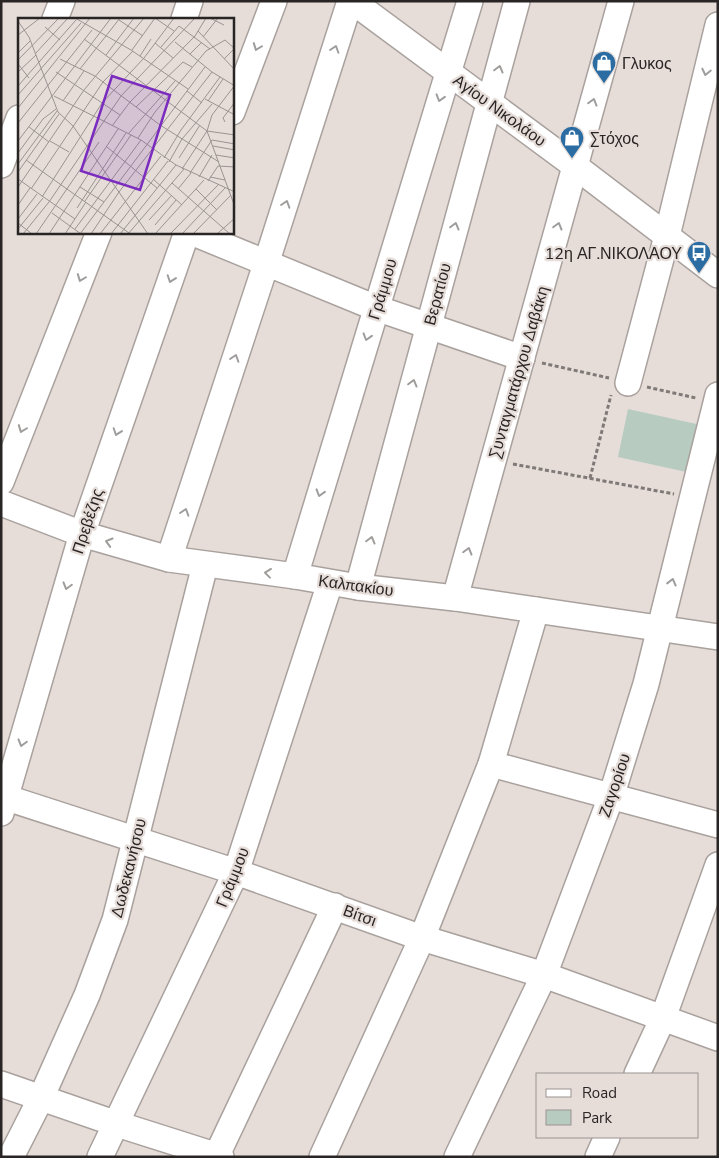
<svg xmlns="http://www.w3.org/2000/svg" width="719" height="1158" font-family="'Nunito Sans',sans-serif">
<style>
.green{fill:#b8cbc0}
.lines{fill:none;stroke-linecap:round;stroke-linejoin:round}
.minor-casing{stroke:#a9a19d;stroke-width:28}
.path{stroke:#7f7977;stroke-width:3;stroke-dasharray:4 2.5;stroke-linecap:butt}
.minor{stroke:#fff;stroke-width:25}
.oneway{stroke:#9f9d9c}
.labels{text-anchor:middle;stroke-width:4.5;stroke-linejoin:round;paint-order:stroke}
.poi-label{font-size:16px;fill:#292524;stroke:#e6ddd9;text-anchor:start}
.street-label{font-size:16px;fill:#292524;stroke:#e6ddd9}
.inset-road{fill:none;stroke:#9a9391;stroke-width:1}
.view{fill:#7b2cbf;fill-opacity:0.15;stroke:#7b2cbf;stroke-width:2.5}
.inset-edge{fill:none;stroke:#292524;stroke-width:2.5}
</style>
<rect width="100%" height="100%" fill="#e6ddd9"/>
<polygon class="green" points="628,409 701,425 691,473 618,457"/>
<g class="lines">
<defs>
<g id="minor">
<polyline points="352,1 575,166 718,275"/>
<polyline points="55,19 62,1"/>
<polyline points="184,19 190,1"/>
<polyline points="232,112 274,1"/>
<polyline points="1,165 19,118"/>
<polyline points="191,232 376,308 522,358"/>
<polyline points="628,383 667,236 718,25"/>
<polyline points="1,482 99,232"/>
<polyline points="1,503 82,534 169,559 295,576 358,587 455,598 718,637"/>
<polyline points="169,559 266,264 350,1"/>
<polyline points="295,576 470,1"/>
<polyline points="358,587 517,1"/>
<polyline points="455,598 621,1"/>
<polyline points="491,764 718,825"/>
<polyline points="1,796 236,872 422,938 544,975 718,1038"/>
<polyline points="1,813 82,534 187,232"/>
<polyline points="637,1074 663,1018 718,865"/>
<polyline points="1,1084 117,1124 221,1157"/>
<polyline points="11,1157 41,1098 87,995 115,920 205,565"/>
<polyline points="100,1157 236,872 330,583"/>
<polyline points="216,1157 335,906"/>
<polyline points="322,1157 422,938 491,764 536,610"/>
<polyline points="457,1157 544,975 611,797 646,684 718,395"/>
<polyline points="598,1157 607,1137"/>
</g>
</defs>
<use href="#minor" class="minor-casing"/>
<g class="path">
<polyline points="542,363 609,378"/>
<polyline points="647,387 696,398"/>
<polyline points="513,464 674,494"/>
<polyline points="590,478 611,395"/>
</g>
<use href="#minor" class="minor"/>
</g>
<defs><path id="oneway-chevron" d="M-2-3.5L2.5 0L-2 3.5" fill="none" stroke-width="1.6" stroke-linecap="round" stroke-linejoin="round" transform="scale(1.25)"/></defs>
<g class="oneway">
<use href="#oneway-chevron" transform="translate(257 47) rotate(111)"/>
<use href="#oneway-chevron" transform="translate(335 49) rotate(-72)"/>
<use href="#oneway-chevron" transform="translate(499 69) rotate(-75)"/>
<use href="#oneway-chevron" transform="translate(706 72) rotate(103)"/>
<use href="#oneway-chevron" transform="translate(440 98) rotate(107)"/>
<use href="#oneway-chevron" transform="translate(593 102) rotate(-74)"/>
<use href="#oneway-chevron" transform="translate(286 204) rotate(-72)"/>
<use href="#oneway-chevron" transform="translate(455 226) rotate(-75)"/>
<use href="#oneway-chevron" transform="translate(558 226) rotate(-74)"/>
<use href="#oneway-chevron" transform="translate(81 278) rotate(111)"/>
<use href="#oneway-chevron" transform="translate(171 279) rotate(109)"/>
<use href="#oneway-chevron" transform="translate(367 337) rotate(107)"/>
<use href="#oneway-chevron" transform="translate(235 358) rotate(-72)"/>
<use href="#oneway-chevron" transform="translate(413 383) rotate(-75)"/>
<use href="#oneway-chevron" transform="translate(22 429) rotate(111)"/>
<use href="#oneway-chevron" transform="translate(117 432) rotate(109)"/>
<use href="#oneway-chevron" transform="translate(320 493) rotate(107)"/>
<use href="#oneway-chevron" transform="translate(185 512) rotate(-72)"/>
<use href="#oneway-chevron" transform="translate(371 540) rotate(-75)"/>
<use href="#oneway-chevron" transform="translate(109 542) rotate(-164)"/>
<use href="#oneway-chevron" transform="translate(468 551) rotate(-74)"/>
<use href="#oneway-chevron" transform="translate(268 573) rotate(-173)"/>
<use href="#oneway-chevron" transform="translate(672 582) rotate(-76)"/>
<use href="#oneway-chevron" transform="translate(67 586) rotate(106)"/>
<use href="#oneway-chevron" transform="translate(22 743) rotate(106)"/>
</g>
<defs>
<symbol id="shop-pin" viewBox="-11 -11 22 30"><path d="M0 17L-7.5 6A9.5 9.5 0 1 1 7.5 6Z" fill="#2b6ca2" stroke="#e6ddd9"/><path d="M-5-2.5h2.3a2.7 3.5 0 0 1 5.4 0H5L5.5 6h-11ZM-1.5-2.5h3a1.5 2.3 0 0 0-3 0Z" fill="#fff"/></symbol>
<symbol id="bus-pin" viewBox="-11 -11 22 30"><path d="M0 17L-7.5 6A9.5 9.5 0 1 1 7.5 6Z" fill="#2b6ca2" stroke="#e6ddd9"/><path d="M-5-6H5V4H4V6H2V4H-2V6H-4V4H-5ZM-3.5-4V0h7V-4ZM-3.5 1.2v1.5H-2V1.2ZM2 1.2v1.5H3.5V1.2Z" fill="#fff"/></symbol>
</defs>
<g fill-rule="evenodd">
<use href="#shop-pin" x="590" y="49" width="28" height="38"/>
<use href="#shop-pin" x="558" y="124" width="28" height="38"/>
<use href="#bus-pin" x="685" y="239" width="28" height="38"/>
</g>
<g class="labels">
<g class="poi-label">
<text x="622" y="69">Γλυκος</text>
<text x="590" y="144">Στόχος</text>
<text x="682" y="259" text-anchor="end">12η ΑΓ.ΝΙΚΟΛΑΟΥ</text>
</g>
<g class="street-label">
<text transform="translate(500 110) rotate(36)" y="6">Αγίου Νικολάου</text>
<text transform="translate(382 289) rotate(-73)" y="6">Γράμμου</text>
<text transform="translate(437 294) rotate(-75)" y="6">Βερατίου</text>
<text transform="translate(518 372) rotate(-74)" y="6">Συνταγματάρχου Δαβάκη</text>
<text transform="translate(87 521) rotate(-72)" y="6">Πρεβέζης</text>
<text transform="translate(356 585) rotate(8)" y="6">Καλπακίου</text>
<text transform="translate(614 785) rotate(-71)" y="6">Ζαγορίου</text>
<text transform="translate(128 868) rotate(-76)" y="6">Δωδεκανήσου</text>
<text transform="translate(232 877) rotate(-68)" y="6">Γράμμου</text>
<text transform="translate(360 915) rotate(20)" y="6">Βίτσι</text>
</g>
</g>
<g transform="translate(18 18)">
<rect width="216" height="216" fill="#e6ddd9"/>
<path class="inset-road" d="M57 0 113 32 170 71M137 0 156 13M192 0 206 7M101 2 125 18M0 3 11 19 40 94 55 108 130 216M27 9 42 22M180 13 217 52M0 17 22 0M185 19 200 0M66 21 189 113M157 24 194 54 217 68M137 25 155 40M143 29 161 8 192 31M114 32 137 0M0 35 12 23M17 36 50 0M172 36 184 24M88 37 116 0M122 38 133 21M42 41 77 58 142 107 201 144M206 41 217 30M0 42 41 0M0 46 11 60M62 51 102 0M0 54 18 37M38 54 102 97M217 67 194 97 189 113 217 189M0 68 58 2M169 73 184 85M0 77 63 5M36 78 123 122 158 147 217 174M187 81 217 97M45 83 66 53M190 83 205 61M118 89 165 44 174 49M0 90 72 0M207 104 205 100 217 84M0 105 74 12M94 108 112 84 177 18 188 0M11 109 31 124M189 113 217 117M110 116 157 63M120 120 137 94 188 33 207 22 217 31M0 123 93 0M32 123 51 134M195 128 217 132M89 129 139 170M0 135 25 101 38 91M198 137 217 140M146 140 163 112 202 59M161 140 182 107M8 142 111 215M151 144 164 121 194 86M0 146 39 93M164 151 189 113M0 154 41 96M172 155 194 122 217 126M181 159 194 137M192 159 207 162M0 161 57 201M135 161 164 187M190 163 200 148 217 149M154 165 212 216M0 169 66 72 126 0M62 169 86 184M13 171 85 64 115 33M160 171 173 155M178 171 199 192M24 179 84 85 126 40 156 0M67 183 113 117M0 187 12 170M59 190 108 115M34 195 63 216M0 201 19 176M131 202 154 177M0 205 14 216M137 207 158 182M0 211 25 180M57 211 123 122M5 216 31 184 103 78 177 0M18 216 81 124M31 216 100 111M47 216 68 184M62 216 187 49M73 216 101 174 194 54M82 216 143 138M93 216 150 143M102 216 158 147M110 216 166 151M137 216 186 162M152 216 201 166M164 216 207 170M175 216 213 177M199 216 217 200"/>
<path class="view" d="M94 58 152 77 122 172 63 153Z"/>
<rect width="216" height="216" class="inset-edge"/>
</g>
<rect width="719" height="1158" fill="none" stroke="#292524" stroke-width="5"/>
<rect x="536" y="1073" width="162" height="65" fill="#e6ddd9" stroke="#9a9391"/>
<rect x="546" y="1089" width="25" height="8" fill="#ffffff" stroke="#9a9391"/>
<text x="582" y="1098" font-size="15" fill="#292524">Road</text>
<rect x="546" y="1110" width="25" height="15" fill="#b8cbc0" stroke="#9a9391"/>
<text x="582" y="1123" font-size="15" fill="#292524">Park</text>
</svg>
